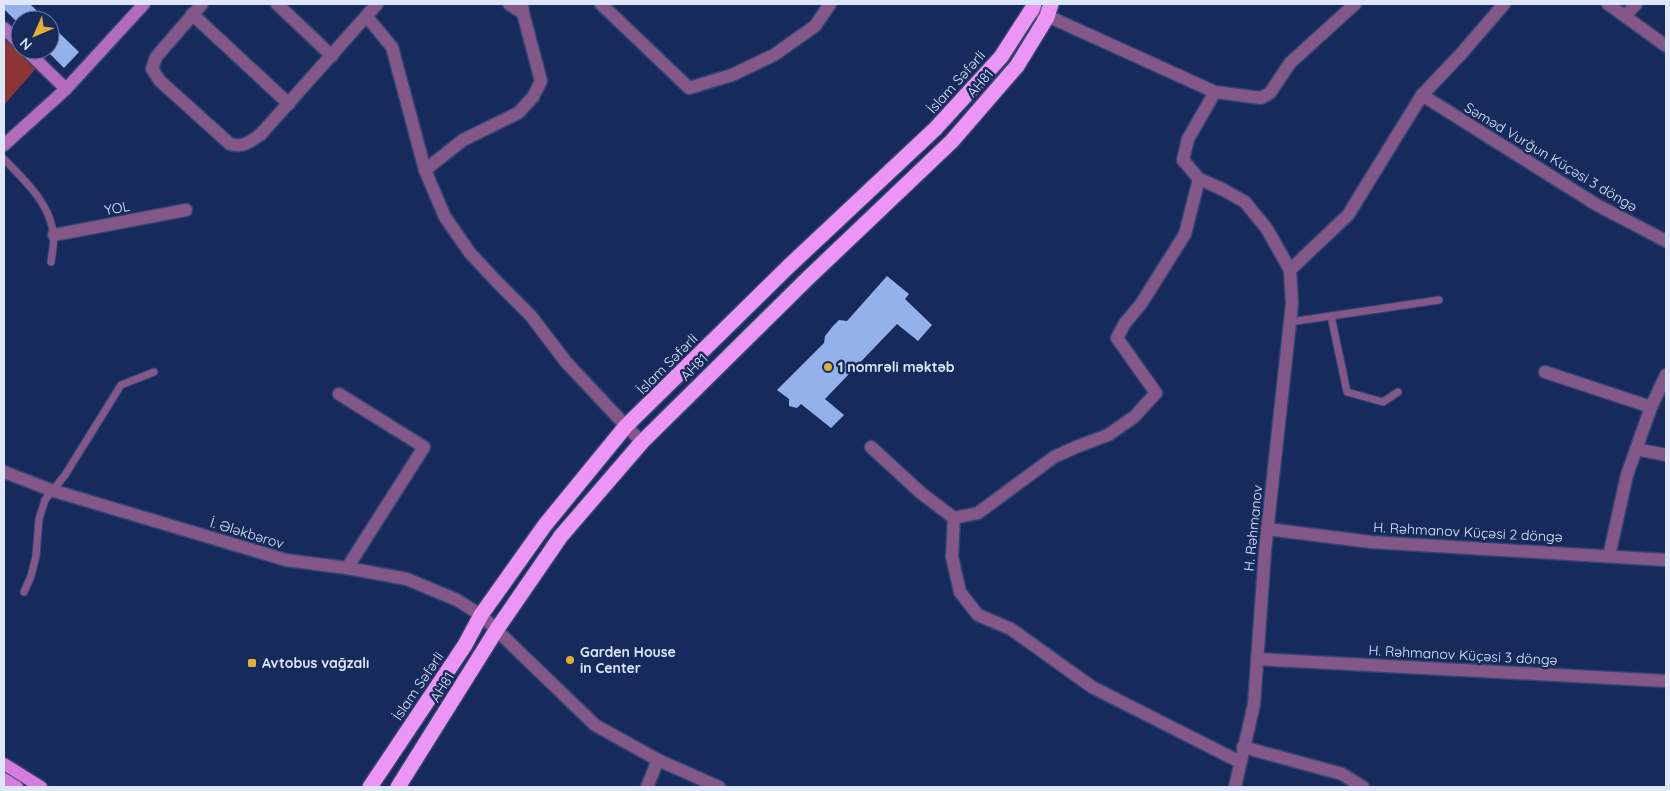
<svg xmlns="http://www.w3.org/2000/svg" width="1670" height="791" font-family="Quicksand,sans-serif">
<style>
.green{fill:#8c3534}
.building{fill:#94b1ec}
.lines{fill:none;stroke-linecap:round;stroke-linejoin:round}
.lane-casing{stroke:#324572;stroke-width:9}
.street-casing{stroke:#324572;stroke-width:15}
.secondary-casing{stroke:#324572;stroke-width:15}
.primary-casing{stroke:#324572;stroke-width:15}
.highway-casing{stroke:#324572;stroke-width:18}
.lane{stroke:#835787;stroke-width:7}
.street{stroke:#835787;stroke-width:12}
.secondary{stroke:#b26cb9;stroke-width:12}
.primary{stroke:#d67bdf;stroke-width:12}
.highway{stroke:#ec95f4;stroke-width:15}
.poi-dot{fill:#e3ae34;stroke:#162b5c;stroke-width:2}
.labels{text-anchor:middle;stroke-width:5;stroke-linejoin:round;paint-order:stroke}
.street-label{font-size:14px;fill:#dde7f9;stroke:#162b5c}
.poi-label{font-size:14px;font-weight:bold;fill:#dde7f9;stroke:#162b5c;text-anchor:start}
</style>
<rect width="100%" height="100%" fill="#162b5c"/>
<polygon class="green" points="4,35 38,66 4,105"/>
<g class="building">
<polygon points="4,4 30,4 46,20 15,20 4,9"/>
<polygon points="50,24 79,52 64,68 50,54"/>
<polygon points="887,276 909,294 905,299 932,325 918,341 897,324 825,399 844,415 831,428 801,404 797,408 789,406 789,399 777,390 824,343 825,336 833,326 839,320 847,321"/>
</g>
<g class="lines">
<defs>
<g id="lane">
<path d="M4 159C24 180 48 201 53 231 55 241 52 253 51 262"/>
<polyline points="1331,316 1347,392 1383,402 1398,392"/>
<polyline points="1290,322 1439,300"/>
<polyline points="24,592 31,576 36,556 39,519 45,500 65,475 121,385 154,372"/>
</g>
<g id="street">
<path d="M202 4 156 57 152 69 160 81 230 144C244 148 251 141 261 134L377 4"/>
<polyline points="277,4 332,56"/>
<polyline points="509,4 523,13"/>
<polyline points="601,4 689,88 732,75 774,55 815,26 830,4"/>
<polyline points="1608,4 1666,46"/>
<polyline points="1032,9 1215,92 1261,98 1270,93 1290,63 1355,4"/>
<polyline points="192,14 289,104"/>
<polyline points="1625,16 1636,4"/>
<polyline points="367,17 392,47 425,170 445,217 470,253 498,283 531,316 566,362 626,426 642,442"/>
<polyline points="1215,92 1188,139 1183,160 1199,179 1222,189 1245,202 1267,229 1290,270 1292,304 1265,551 1254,704 1235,787"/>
<polyline points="1422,95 1597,205 1666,241"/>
<polyline points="425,170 463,140 518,113 533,97 541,81 523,13 522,4"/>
<polyline points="54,235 186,210"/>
<polyline points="1290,270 1348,215 1422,95 1461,54 1504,4"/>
<polyline points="1545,372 1651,407"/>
<polyline points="339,394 424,447 347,568"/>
<polyline points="871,447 921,493 954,518 978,513 1054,457 1076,447 1108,435 1134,417 1156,393 1117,338 1125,323 1141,304 1185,234 1199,179"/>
<polyline points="1636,449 1666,455"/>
<polyline points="4,472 51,490 286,560 347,568 407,579 457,600 481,615 595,725 658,760 719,787"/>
<polyline points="954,518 952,557 960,592 978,615 1011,629 1092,687 1240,762"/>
<polyline points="1267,529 1371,542 1666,560"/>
<polyline points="1609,556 1627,475 1651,407 1666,375"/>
<polyline points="1257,659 1666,681"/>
<polyline points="1243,747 1342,774 1363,787"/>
<polyline points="647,787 658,760"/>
</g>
<g id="secondary">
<polyline points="4,28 20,44"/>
<polyline points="26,50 66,89"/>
<polyline points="4,145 66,89 144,4"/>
</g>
<g id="primary">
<polyline points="4,764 41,787"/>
<polyline points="4,779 17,787"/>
</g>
<g id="highway">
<polyline points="370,787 465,645 481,615 545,525 626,426 789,266 935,129 1001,57 1032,9 1034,4"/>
<polyline points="398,787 497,629 561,536 642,442 806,280 952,141 1017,66 1047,17 1051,4"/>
</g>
</defs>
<use href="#lane" class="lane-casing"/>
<use href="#street" class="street-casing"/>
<use href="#secondary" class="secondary-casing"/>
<use href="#primary" class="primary-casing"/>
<use href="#highway" class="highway-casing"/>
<use href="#lane" class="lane"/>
<use href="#street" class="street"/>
<use href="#secondary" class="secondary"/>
<use href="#primary" class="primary"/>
<use href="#highway" class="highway"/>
</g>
<g class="poi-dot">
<circle cx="828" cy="367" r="5"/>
<circle cx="570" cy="660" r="5"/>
<rect x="247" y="658" width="10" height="10" rx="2.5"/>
</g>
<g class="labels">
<g class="street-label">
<text transform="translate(956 82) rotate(-48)" y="5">İslam Səfərli</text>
<text transform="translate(980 83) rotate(-49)" y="5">AH81</text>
<text transform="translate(1551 157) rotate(31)" y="5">Səməd Vurğun Küçəsi 3 döngə</text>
<text transform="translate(117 208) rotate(-11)" y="5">YOL</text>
<text transform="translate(667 364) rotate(-45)" y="5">İslam Səfərli</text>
<text transform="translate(694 367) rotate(-45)" y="5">AH81</text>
<text transform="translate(1253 528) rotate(-84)" y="5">H. Rəhmanov</text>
<text transform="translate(1468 532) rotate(3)" y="5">H. Rəhmanov Küçəsi 2 döngə</text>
<text transform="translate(247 533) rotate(17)" y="5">İ. Ələkbərov</text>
<text transform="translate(1463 655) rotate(3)" y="5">H. Rəhmanov Küçəsi 3 döngə</text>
<text transform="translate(418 686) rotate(-56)" y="5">İslam Səfərli</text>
<text transform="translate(442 687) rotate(-58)" y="5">AH81</text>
</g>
<g class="poi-label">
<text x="838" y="372">1 nomrəli məktəb</text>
<text x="580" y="657">Garden House<tspan x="580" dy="16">in Center</tspan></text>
<text x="262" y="668">Avtobus vağzalı</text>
</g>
</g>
<rect width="1670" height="791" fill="none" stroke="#dde7f9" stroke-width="10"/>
<g transform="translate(35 35) rotate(225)"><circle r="24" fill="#162b5c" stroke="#66769b"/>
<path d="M0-4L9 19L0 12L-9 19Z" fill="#e3ae34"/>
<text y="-8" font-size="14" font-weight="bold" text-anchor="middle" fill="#dde7f9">N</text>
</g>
</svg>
